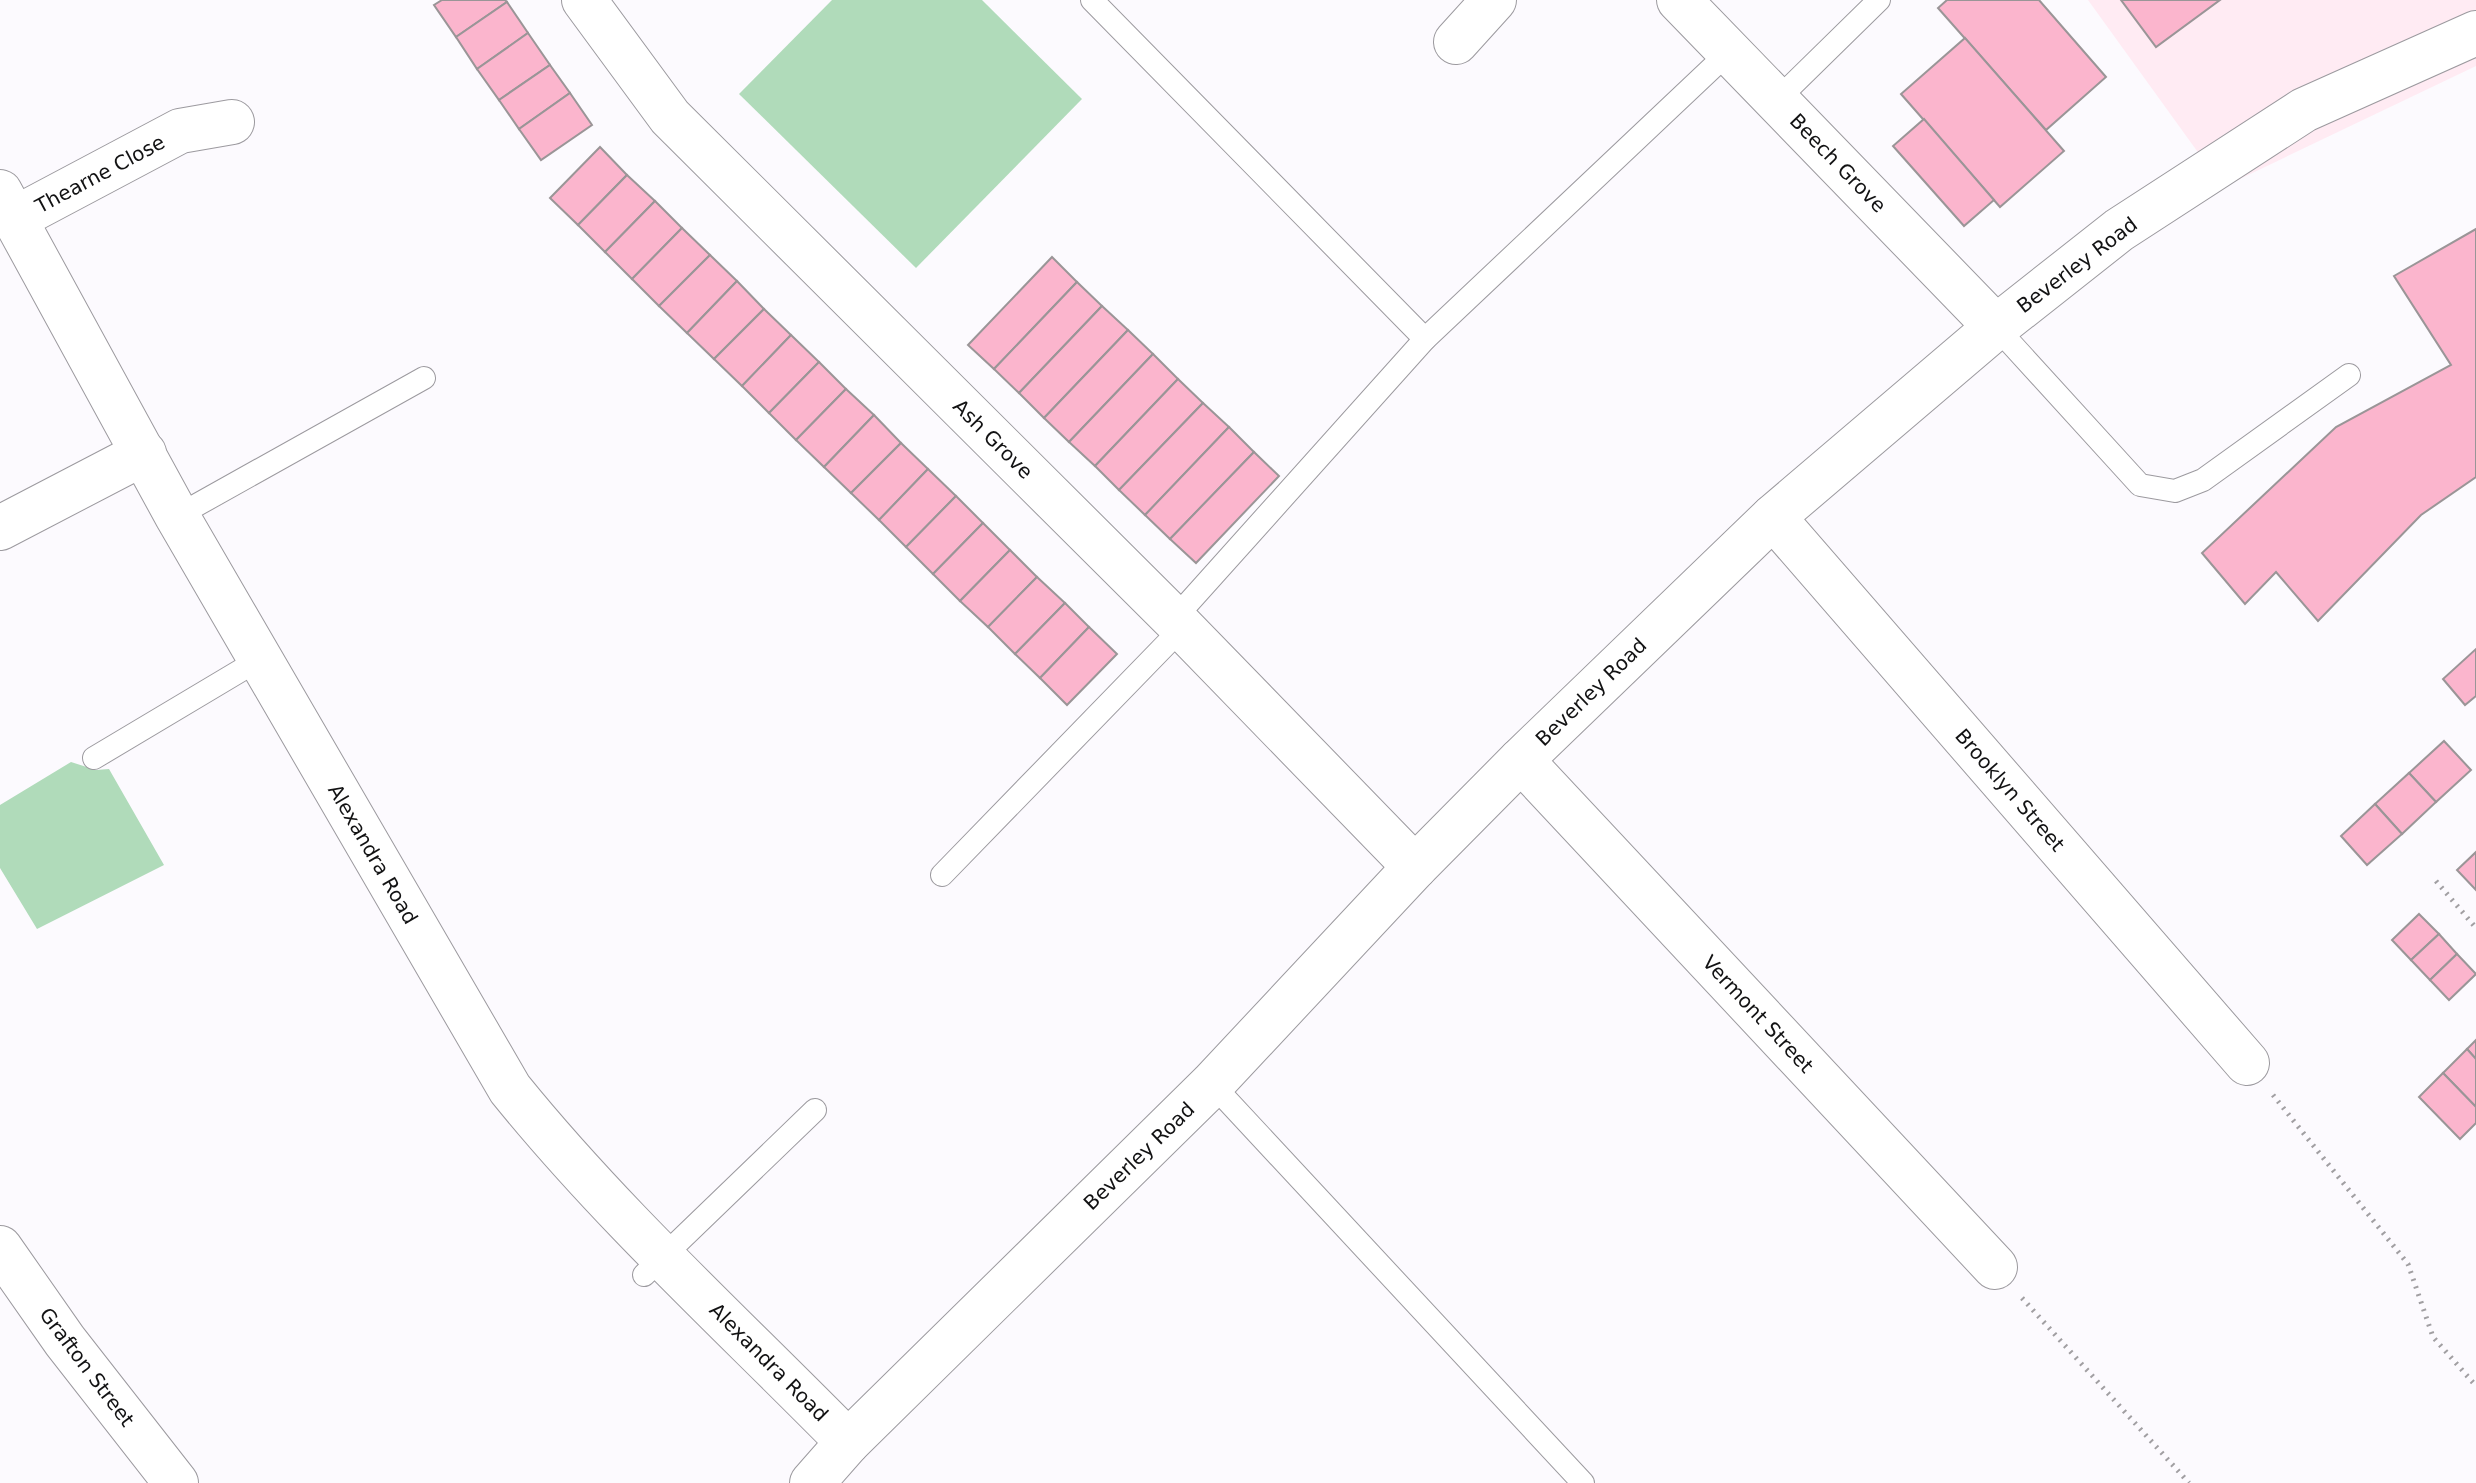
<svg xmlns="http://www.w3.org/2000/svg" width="2476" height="1483" font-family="'DejaVu Sans',sans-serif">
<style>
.commercial{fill:#ffebf3}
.green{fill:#b0dbba}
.building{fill:#fbb5cd;stroke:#9a9597;stroke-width:2}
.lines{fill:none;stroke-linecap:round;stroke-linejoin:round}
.lane-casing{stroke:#9c9a9f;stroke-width:24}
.street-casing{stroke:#9c9a9f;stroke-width:46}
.primary-casing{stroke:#9c9a9f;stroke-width:46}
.path{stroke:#a19fa2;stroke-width:5;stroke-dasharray:2 6;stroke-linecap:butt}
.lane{stroke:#fff;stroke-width:22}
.street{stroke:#fff;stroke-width:44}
.primary{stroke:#fff;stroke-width:44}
.labels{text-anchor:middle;stroke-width:6;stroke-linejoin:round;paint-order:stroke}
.street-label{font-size:20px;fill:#121213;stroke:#fff}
</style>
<rect width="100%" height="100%" fill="#fcfafe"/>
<polygon class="commercial" points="2088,0 2476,0 2476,66 2223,187"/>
<g class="green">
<polygon points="832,0 982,0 1082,99 916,268 739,94"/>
<polygon points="71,762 96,770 109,769 164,865 37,929 0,868 0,805"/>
</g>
<g class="building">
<polygon points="442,0 505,0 507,2 456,37 434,5"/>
<polygon points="1947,0 2039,0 2106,77 2046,130 1938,8"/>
<polygon points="2121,0 2220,0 2156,47"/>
<polygon points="507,2 528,33 477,69 456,37"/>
<polygon points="528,33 550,65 499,100 477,69"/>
<polygon points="1965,38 2064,151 2000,207 1901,94"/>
<polygon points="550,65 570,93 519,129 499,100"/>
<polygon points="570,93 592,125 541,160 519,129"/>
<polygon points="1924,119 1994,200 1964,226 1893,146"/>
<polygon points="600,147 627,175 578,225 550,198"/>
<polygon points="627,175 655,201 605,252 578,225"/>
<polygon points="655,201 682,228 632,279 605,252"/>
<polygon points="682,228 710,255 659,306 632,279"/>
<polygon points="2476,229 2476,477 2421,515 2318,621 2276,572 2245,604 2202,553 2336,427 2451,365 2394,276"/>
<polygon points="710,255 737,281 687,333 659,306"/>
<polygon points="1052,257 1077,282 994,369 968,345"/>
<polygon points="737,281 764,309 714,359 687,333"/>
<polygon points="1077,282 1102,306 1019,393 994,369"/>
<polygon points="1102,306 1128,330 1044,418 1019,393"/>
<polygon points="764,309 791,335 742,386 714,359"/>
<polygon points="1128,330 1153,354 1069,442 1044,418"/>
<polygon points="791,335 819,362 769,413 742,386"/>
<polygon points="1153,354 1178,379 1095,466 1069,442"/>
<polygon points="819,362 846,389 796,440 769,413"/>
<polygon points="1178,379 1203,403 1119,490 1095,466"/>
<polygon points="846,389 874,415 824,467 796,440"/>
<polygon points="1203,403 1229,427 1145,515 1119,490"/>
<polygon points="874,415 901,443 851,493 824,467"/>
<polygon points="1229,427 1254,452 1170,539 1145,515"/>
<polygon points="901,443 928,469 879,520 851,493"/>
<polygon points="1254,452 1279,476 1196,563 1170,539"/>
<polygon points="928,469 956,496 906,547 879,520"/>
<polygon points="956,496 983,523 933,574 906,547"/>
<polygon points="983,523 1010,550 960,601 933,574"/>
<polygon points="1010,550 1037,577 988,627 960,601"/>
<polygon points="1037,577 1065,603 1015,654 988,627"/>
<polygon points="1065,603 1089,627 1040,678 1015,654"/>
<polygon points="1089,627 1117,654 1067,705 1040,678"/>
<polygon points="2476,649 2476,696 2465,705 2443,679"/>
<polygon points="2444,741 2471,770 2436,802 2409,773"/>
<polygon points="2409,773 2436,802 2402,834 2375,804"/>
<polygon points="2375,804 2402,834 2367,865 2341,836"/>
<polygon points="2476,852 2476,890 2457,870"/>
<polygon points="2419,914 2439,934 2411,960 2392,940"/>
<polygon points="2439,934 2457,954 2430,980 2411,960"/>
<polygon points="2457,954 2476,974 2449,1000 2430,980"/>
<polygon points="2476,1040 2476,1059 2467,1049"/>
<polygon points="2467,1049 2476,1059 2476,1107 2443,1073"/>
<polygon points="2443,1073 2476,1107 2476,1123 2460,1139 2419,1097"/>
</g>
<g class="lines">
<defs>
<g id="lane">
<polyline points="1092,0 1425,339"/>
<polyline points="1777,100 1879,0"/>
<polyline points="1996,327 2140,485 2175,491 2203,480 2349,375"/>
<polyline points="177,516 424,378"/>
<polyline points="1174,619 1425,339 1730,51"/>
<polyline points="94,758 260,659"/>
<polyline points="942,875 1182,628"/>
<polyline points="1212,1084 1583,1483"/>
<polyline points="644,1275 815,1110"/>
</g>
<g id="street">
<polyline points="584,0 670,117 1174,619 1415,867"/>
<polyline points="1679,0 1996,327"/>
<polyline points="1456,42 1494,0"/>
<path d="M0 192 177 516 510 1089C612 1215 734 1326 848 1442"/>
<polyline points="16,218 180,131 232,122"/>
<polyline points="1773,517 2247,1063"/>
<polyline points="0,528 144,453"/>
<polyline points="1521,760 1995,1267"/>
<polyline points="0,1248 65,1341 176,1483"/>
</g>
<polyline id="primary" points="812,1483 848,1442 1212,1084 1415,867 1521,760 1773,517 1996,327 2119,230 2304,110 2476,33"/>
</defs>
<use href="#lane" class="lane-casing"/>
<use href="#street" class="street-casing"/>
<use href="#primary" class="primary-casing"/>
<g class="path">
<polyline points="2436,881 2476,928"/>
<polyline points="2273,1095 2408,1264 2433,1337 2476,1386"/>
<polyline points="2022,1298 2189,1483"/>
</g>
<use href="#lane" class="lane"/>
<use href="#street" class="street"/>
<use href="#primary" class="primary"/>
</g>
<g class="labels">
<g class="street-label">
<text transform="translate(1838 163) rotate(46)" y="7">Beech Grove</text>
<text transform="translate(100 174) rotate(-28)" y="7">Thearne Close</text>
<text transform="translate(2077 265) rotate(-37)" y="7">Beverley Road</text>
<text transform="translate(993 439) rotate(45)" y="7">Ash Grove</text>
<text transform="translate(1591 692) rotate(-44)" y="7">Beverley Road</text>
<text transform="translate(2010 790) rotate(49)" y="7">Brooklyn Street</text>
<text transform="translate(373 854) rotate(60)" y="7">Alexandra Road</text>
<text transform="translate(1758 1014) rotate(47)" y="7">Vermont Street</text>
<text transform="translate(1139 1156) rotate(-44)" y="7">Beverley Road</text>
<text transform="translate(769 1362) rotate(45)" y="7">Alexandra Road</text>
<text transform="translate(87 1367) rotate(53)" y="7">Grafton Street</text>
</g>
</g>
</svg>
